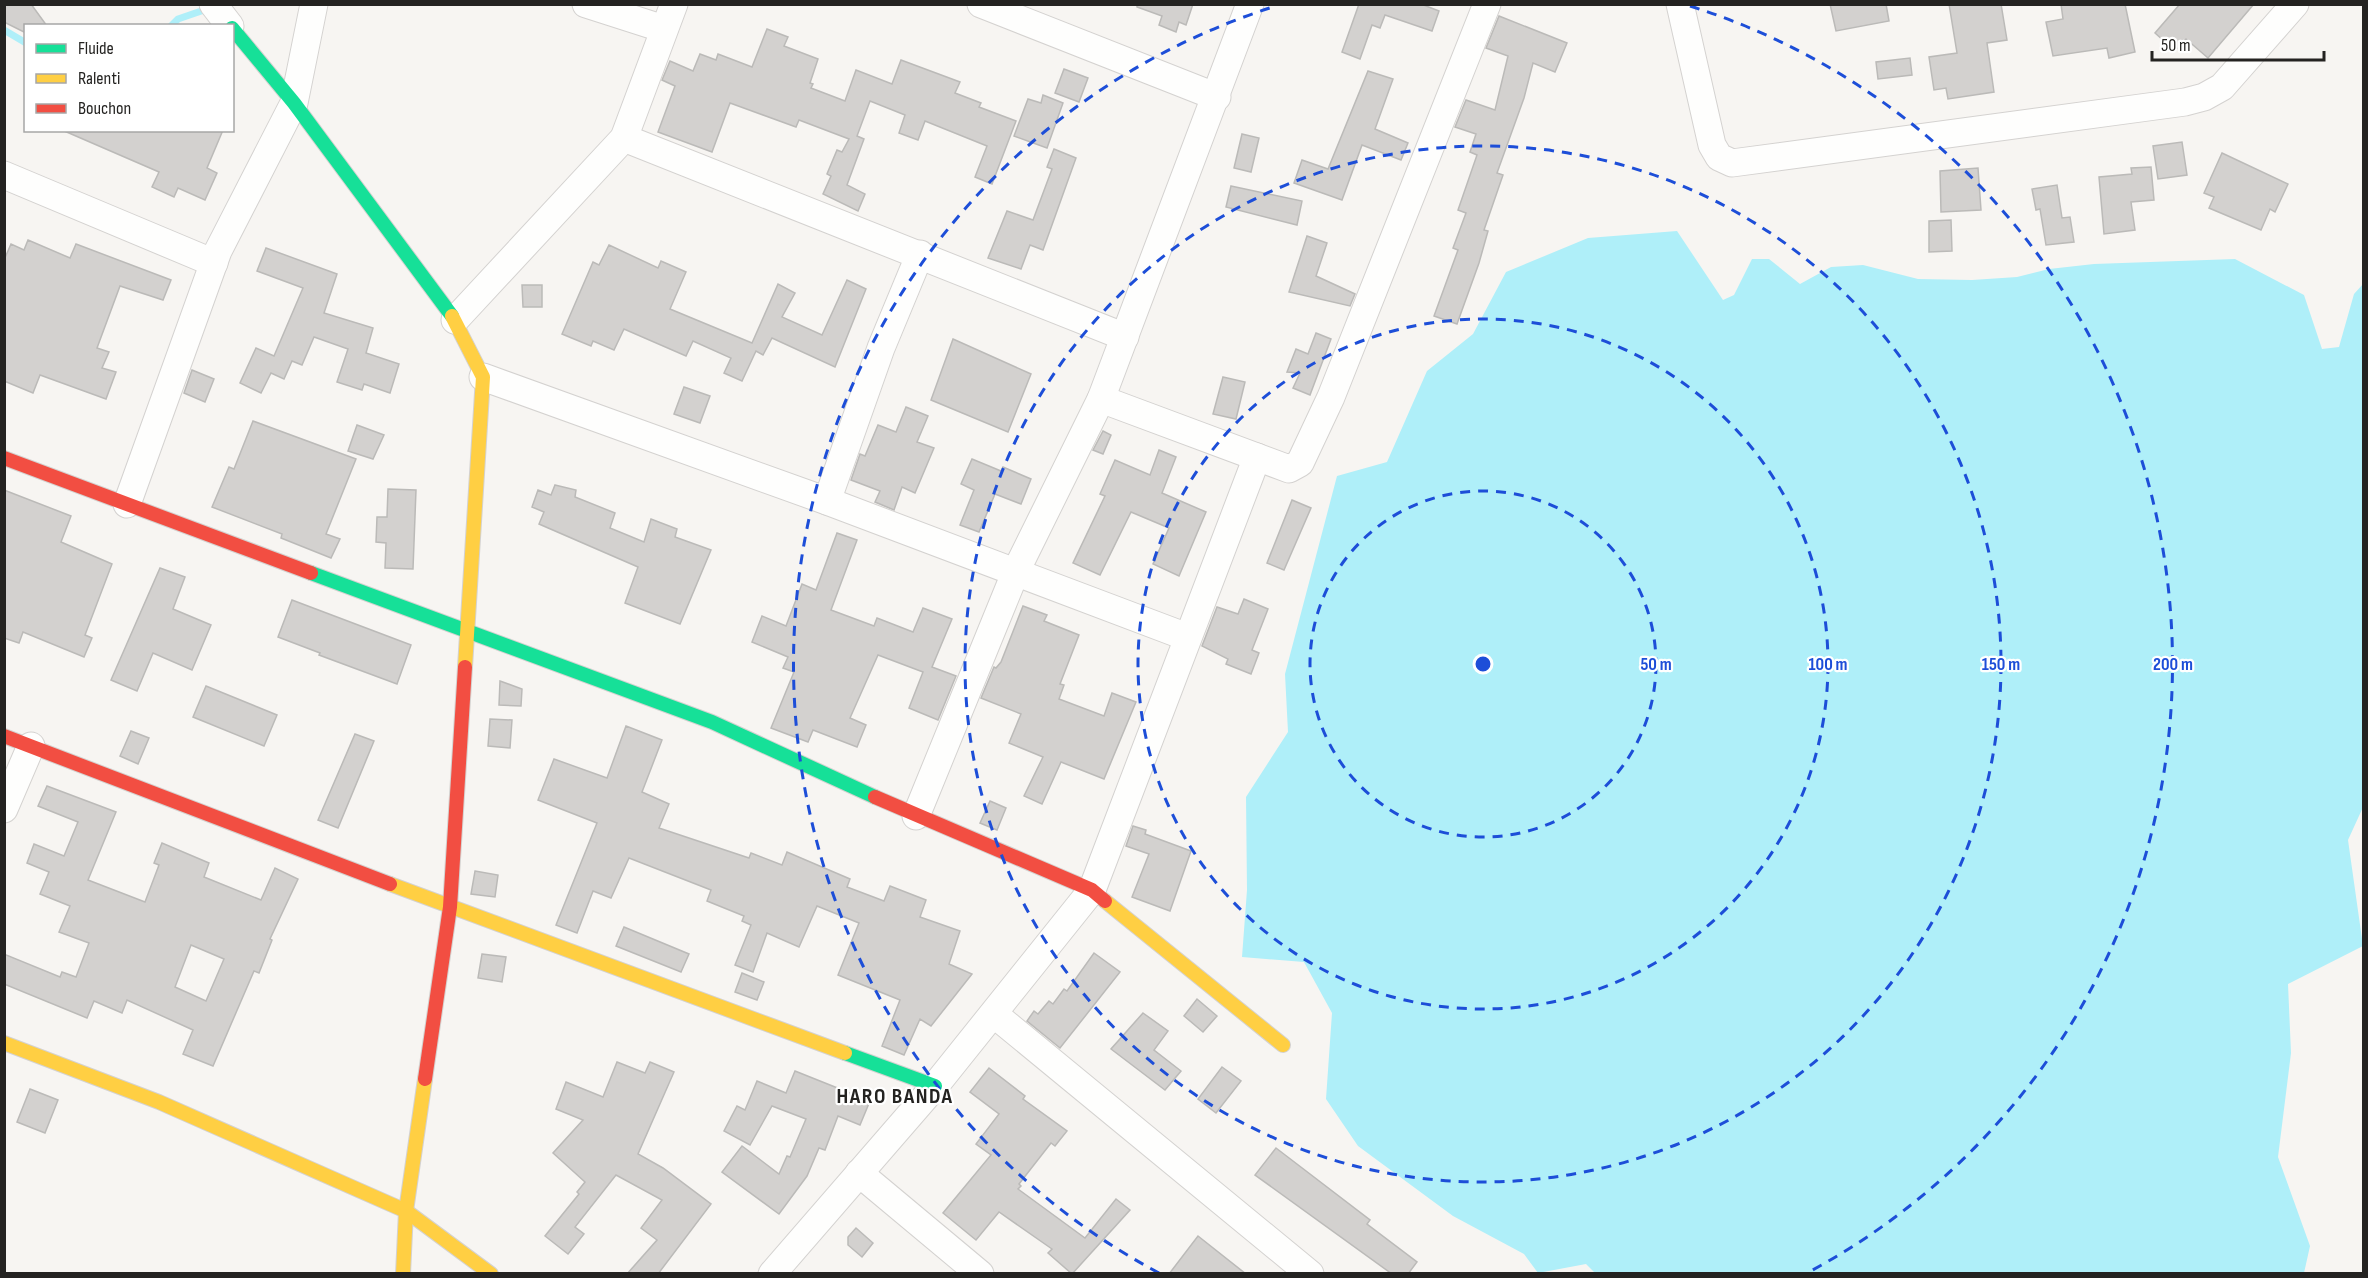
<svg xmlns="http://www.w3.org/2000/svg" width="2368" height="1278" font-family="'Sofia Sans Condensed',sans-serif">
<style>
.water{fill:#afeff9}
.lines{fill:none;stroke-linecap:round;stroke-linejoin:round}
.stream{stroke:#afeff9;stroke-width:7}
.building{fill:#d3d1cf;stroke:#bbbab8;stroke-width:1.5;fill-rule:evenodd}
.street-casing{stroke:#d4d2d0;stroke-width:29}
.fast-casing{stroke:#d4d2d0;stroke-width:16}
.slow-casing{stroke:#d4d2d0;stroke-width:16}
.jam-casing{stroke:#d4d2d0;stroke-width:16}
.street{stroke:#fefefd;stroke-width:27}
.fast{stroke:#16e098;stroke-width:14}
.slow{stroke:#ffcf43;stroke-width:14}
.jam{stroke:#f24e42;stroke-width:14}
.ring{fill:none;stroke:#1d4ed8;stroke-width:3;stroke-dasharray:10 8}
.labels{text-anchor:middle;stroke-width:4.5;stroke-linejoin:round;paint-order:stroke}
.district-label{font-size:22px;font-weight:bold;letter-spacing:1.5px;fill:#242321;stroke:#fff}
.centre{fill:#1d4ed8;stroke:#fff;stroke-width:3}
.ring-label{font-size:18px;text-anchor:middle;font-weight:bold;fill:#1d4ed8;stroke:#fff;stroke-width:4.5;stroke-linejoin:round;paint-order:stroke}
</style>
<rect width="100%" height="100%" fill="#f7f5f2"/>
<polygon class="water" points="1677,231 1723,300 1734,295 1752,259 1769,259 1800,284 1831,267 1863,265 1918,279 1972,280 2017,277 2049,269 2094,264 2235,259 2304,295 2322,349 2339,347 2354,294 2363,284 2364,805 2348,840 2363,946 2288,984 2291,1053 2278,1157 2310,1246 2304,1273 1596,1274 1586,1264 1538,1273 1524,1254 1453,1216 1358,1146 1326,1099 1332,1013 1304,962 1242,957 1247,890 1246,797 1288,732 1285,674 1337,476 1387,462 1427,371 1473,334 1506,272 1588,238"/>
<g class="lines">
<g class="stream">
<polyline points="171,26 178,19 210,8"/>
<polyline points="4,30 26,43"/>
</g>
</g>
<g class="building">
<polygon points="4,4 31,4 47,26 26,26 26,33 4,22"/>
<polygon points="1137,4 1193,4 1186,25 1179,22 1176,32 1159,25 1162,16 1137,7"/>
<polygon points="1359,4 1421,4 1439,11 1432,31 1385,15 1380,28 1372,25 1360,59 1342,52"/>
<polygon points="1830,4 1886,4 1889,21 1836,31"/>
<polygon points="1949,4 2001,4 2007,40 1987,43 1994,92 1948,99 1946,88 1934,90 1929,57 1957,53"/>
<polygon points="2061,4 2125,4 2135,52 2109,58 2107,48 2053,56 2046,22 2063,19"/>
<polygon points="2180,4 2254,4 2208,58 2186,39 2175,51 2155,33"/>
<polygon points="1499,16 1567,43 1555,72 1533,63 1524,98 1497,173 1503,175 1484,230 1488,231 1479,263 1457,324 1434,316 1458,250 1453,248 1466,213 1458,210 1477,155 1470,152 1476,134 1455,127 1466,100 1495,110 1508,56 1486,48"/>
<polygon points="767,29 788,37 784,46 818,59 810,83 813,84 811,88 845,101 856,70 892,84 901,60 960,82 955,93 981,103 979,107 1016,121 992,184 975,177 987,146 925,121 918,140 899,133 905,115 870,101 857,136 864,139 847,185 865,194 858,211 823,194 831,176 827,174 837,150 842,152 849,139 799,120 796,127 730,103 712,152 658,132 675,86 662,80 670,61 693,71 700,54 716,60 718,54 752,67"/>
<polygon points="1910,58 1912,75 1878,79 1876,62"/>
<polygon points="1064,69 1088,78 1079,102 1055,93"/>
<polygon points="1368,71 1393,79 1375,129 1408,143 1401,160 1362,145 1342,200 1294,183 1302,160 1328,169"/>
<polygon points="1043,95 1063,103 1047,148 1014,136 1028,99 1041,103"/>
<polygon points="62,130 223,130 207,168 217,173 205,200 178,188 174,197 152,187 159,172"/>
<polygon points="1242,134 1259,138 1251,172 1234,168"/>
<polygon points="2182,142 2187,175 2158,179 2153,146"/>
<polygon points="1054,149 1076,158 1043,250 1030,245 1021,269 988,258 1007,211 1033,220 1052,169 1047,167"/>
<polygon points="2222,153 2288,184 2275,212 2270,209 2261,230 2209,208 2214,197 2204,193"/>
<polygon points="2151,167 2154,200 2131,202 2135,230 2104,234 2099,177 2132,174 2131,168"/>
<polygon points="1978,168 1981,210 1941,212 1940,171"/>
<polygon points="2057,185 2062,218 2070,217 2074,242 2046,245 2040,209 2036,210 2032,189"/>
<polygon points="1231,186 1302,201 1297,225 1226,207"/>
<polygon points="1951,220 1952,251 1929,252 1929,221"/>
<polygon points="1307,236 1327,243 1316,276 1355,294 1350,306 1289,292"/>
<polygon points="28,240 70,258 76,244 171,280 163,300 120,286 97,348 109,352 102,368 116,372 106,399 40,375 33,393 4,381 4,260 11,244 24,250"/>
<polygon points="609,245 658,268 661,261 686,272 670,309 752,343 778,284 795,293 782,317 822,335 847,280 866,289 835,367 772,338 763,355 756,351 742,381 724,373 731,358 693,341 686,356 624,329 614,350 593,341 591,346 562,334 593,262 599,265"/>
<polygon points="266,248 337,274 324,313 373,328 366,353 399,364 390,393 364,384 362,390 337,382 348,349 314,337 302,365 292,361 284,379 271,373 261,393 240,383 256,348 274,356 303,288 257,271"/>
<polygon points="522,285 542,285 542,307 523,307"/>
<polygon points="1316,333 1331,339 1310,395 1293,388 1300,373 1287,372 1296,349 1308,354"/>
<polygon points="953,339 1031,374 1008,432 931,400"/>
<polygon points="192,370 214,379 205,402 184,393"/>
<polygon points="1223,377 1245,382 1236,419 1213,414"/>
<polygon points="684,387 710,396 700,423 674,414"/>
<polygon points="906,407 928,416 917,442 934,448 915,493 902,487 894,510 875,502 880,491 851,480 860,454 865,456 878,425 896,432"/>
<polygon points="253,421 356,459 326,534 340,539 331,558 281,538 282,534 212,507 229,467 234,469"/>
<polygon points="357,425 384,435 373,459 348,451"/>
<polygon points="1103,431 1111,435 1103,454 1093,450"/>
<polygon points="1159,450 1176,457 1162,493 1206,512 1179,576 1153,564 1169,528 1131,512 1100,575 1073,563 1105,496 1100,494 1115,460 1150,475"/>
<polygon points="972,459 1001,471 1003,467 1031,479 1021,504 995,494 979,532 960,525 974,490 961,484"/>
<polygon points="555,485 576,490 575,497 615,513 610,528 644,542 651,519 677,529 675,537 711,550 680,624 625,603 638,567 539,524 544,512 532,507 538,490 551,495"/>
<polygon points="388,489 416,490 413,569 385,568 386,543 376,542 377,517 387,517"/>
<polygon points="4,490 71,516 61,542 112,564 85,635 92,638 84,657 23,632 19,643 4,638"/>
<polygon points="1292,500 1311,508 1284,570 1267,563"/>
<polygon points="837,533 857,540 831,610 874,626 877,618 913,632 923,608 952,619 932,667 956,676 938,720 909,708 923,672 878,655 850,718 866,725 857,747 813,730 808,742 771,728 794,672 783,668 788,657 752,642 762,616 786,626 802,584 816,590"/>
<polygon points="160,568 185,577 173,609 211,625 192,670 153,653 137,691 111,680"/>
<polygon points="1244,599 1268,609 1252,650 1259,653 1251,674 1226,664 1228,659 1202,646 1217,607 1238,614"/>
<polygon points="292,600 411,645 397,684 319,655 320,653 278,637"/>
<polygon points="1023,606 1047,615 1044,621 1079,635 1060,684 1064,685 1059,699 1104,716 1112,693 1136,702 1104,779 1061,762 1042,804 1024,796 1043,757 1009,743 1021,714 981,698 994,667 996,668 1001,662"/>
<polygon points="500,681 522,689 521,706 499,705"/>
<polygon points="206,686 277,715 264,746 193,717"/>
<polygon points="490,719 512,720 510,748 488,746"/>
<polygon points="626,726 662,740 642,792 669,804 659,828 749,858 751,853 782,865 787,852 850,879 847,887 884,901 890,886 926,900 920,917 960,931 949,964 972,974 931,1026 920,1019 904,1055 882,1046 900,1000 838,975 859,923 817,906 799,947 767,933 753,972 735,965 751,925 742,921 744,916 707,901 711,890 629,858 611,898 593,891 577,933 556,925 597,823 538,800 554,759 607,778"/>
<polygon points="131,731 149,738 138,764 120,756"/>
<polygon points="355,734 374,741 338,828 318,820"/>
<path d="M47 786 116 812 88 880 145 902 159 865 154 863 162 843 209 863 204 877 261 900 275 868 298 879 270 939 272 940 259 973 254 971 213 1066 183 1054 193 1030 127 1000 122 1013 94 1001 87 1018 4 984V954L60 977 62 972 76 977 89 943 59 932 70 906 40 894 49 872 27 863 34 844 64 856 78 822 38 806ZM191 945 224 959 206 1001 175 987Z"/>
<polygon points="990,801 1006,808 997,830 980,823"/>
<polygon points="1133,826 1146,830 1145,834 1191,851 1170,911 1132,897 1149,854 1126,846"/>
<polygon points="475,871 498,875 495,897 471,894"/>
<polygon points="624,927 689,954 681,972 616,946"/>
<polygon points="1094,953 1120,972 1060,1048 1027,1021 1034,1011 1038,1014 1049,1001 1053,1004 1064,989 1067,991"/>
<polygon points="482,954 506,957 502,982 478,978"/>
<polygon points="742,973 764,982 757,1000 735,992"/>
<polygon points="1197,999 1217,1016 1203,1032 1184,1016"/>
<polygon points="1143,1013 1168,1031 1154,1050 1181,1071 1165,1090 1111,1049"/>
<polygon points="617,1062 645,1073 650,1062 674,1072 638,1154 663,1168 711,1204 658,1274 627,1274 657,1240 641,1228 662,1200 616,1175 575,1227 584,1234 568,1254 545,1236 579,1194 577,1192 585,1182 553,1153 583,1120 556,1109 566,1082 603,1097"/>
<polygon points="1222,1067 1241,1081 1216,1113 1198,1099"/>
<polygon points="989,1068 1025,1096 1023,1099 1067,1131 1055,1146 1051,1143 1019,1184 1021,1186 1018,1189 1085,1238 1116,1199 1130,1210 1072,1274 1048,1253 1052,1249 999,1212 976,1240 943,1213 991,1155 976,1144 999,1114 970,1092"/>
<polygon points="795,1071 870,1101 860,1125 838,1116 825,1150 819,1148 807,1176 779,1214 722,1172 742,1146 779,1174 787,1156 790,1157 806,1119 772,1106 750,1145 724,1131 737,1106 745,1110 757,1081 786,1093"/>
<polygon points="30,1089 58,1100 45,1133 17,1122"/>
<polygon points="1276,1148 1370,1220 1367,1224 1417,1262 1408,1274 1392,1274 1255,1175"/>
<polygon points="856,1228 873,1243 862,1257 848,1245 848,1237"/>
<polygon points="1198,1236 1246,1274 1169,1274"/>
</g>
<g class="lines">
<defs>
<g id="street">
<polyline points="213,4 230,26"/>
<polyline points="586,4 664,29"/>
<polyline points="981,4 1217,97"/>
<polyline points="1680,4 1712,145 1719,157 1732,163 2185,102 2204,97 2222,87 2295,4"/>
<polyline points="624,138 1125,337"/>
<polyline points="4,175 214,263"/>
<polyline points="455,320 624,138 674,4"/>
<polyline points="483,377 827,501 1187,637"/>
<polyline points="1101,399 1289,469 1300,463 1331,397 1487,4"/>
<polyline points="827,501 881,348 920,254"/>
<polyline points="127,504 218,251 294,103 314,4"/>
<polyline points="4,809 31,746"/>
<polyline points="916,816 1016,571 1101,399 1250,4"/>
<polyline points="994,1014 1310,1274"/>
<polyline points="859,1173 980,1274"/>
<polyline points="772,1274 935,1086 1092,890 1257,457"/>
</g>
<g id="fast">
<polyline points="232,28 294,103 452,316"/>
<polyline points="311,573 712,722 875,797"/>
<polyline points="845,1053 935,1086"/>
</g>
<g id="slow">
<polyline points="452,316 483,377 465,667"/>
<polyline points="390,884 845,1053"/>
<polyline points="1105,901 1283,1045"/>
<polyline points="4,1043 159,1102 406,1211 491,1274"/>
<polyline points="403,1274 406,1211 425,1079"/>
</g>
<g id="jam">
<polyline points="4,458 311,573"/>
<polyline points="4,736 390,884"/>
<polyline points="875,797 1092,890 1105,901"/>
<polyline points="425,1079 450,907 465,667"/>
</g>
</defs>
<use href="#street" class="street-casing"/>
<use href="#fast" class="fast-casing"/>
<use href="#slow" class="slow-casing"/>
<use href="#jam" class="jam-casing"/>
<use href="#street" class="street"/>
<use href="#fast" class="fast"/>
<use href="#slow" class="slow"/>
<use href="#jam" class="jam"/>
</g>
<g class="ring">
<circle cx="1483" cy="664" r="173"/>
<circle cx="1483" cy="664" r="345"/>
<circle cx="1483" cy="664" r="518"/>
<path d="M1159 1273A690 690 0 0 1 1276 6M1690 6A690 690 0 0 1 1807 1273"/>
</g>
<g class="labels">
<g class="district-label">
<text x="895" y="1103">HARO BANDA</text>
</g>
</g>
<circle cx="1483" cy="664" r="9" class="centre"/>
<g class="ring-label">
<text x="1656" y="670">50 m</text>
<text x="1828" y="670">100 m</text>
<text x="2001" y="670">150 m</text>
<text x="2173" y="670">200 m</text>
</g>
<rect width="2368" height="1278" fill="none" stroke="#242321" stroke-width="12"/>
<rect x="24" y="24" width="210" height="108" fill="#ffffff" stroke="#a7a7a6" stroke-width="1.5"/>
<rect x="36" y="44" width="30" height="9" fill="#16e098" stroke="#a7a7a6" stroke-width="1.5"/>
<text x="78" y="54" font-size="18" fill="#242321">Fluide</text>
<rect x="36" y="74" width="30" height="9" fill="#ffcf43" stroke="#a7a7a6" stroke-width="1.5"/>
<text x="78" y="84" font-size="18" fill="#242321">Ralenti</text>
<rect x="36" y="104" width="30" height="9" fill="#f24e42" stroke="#a7a7a6" stroke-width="1.5"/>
<text x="78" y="114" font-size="18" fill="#242321">Bouchon</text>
<path d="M2152 51v9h172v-9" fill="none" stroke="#242321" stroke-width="3"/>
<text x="2161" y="51" font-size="18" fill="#242321" stroke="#ffffff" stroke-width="4.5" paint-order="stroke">50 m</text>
</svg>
